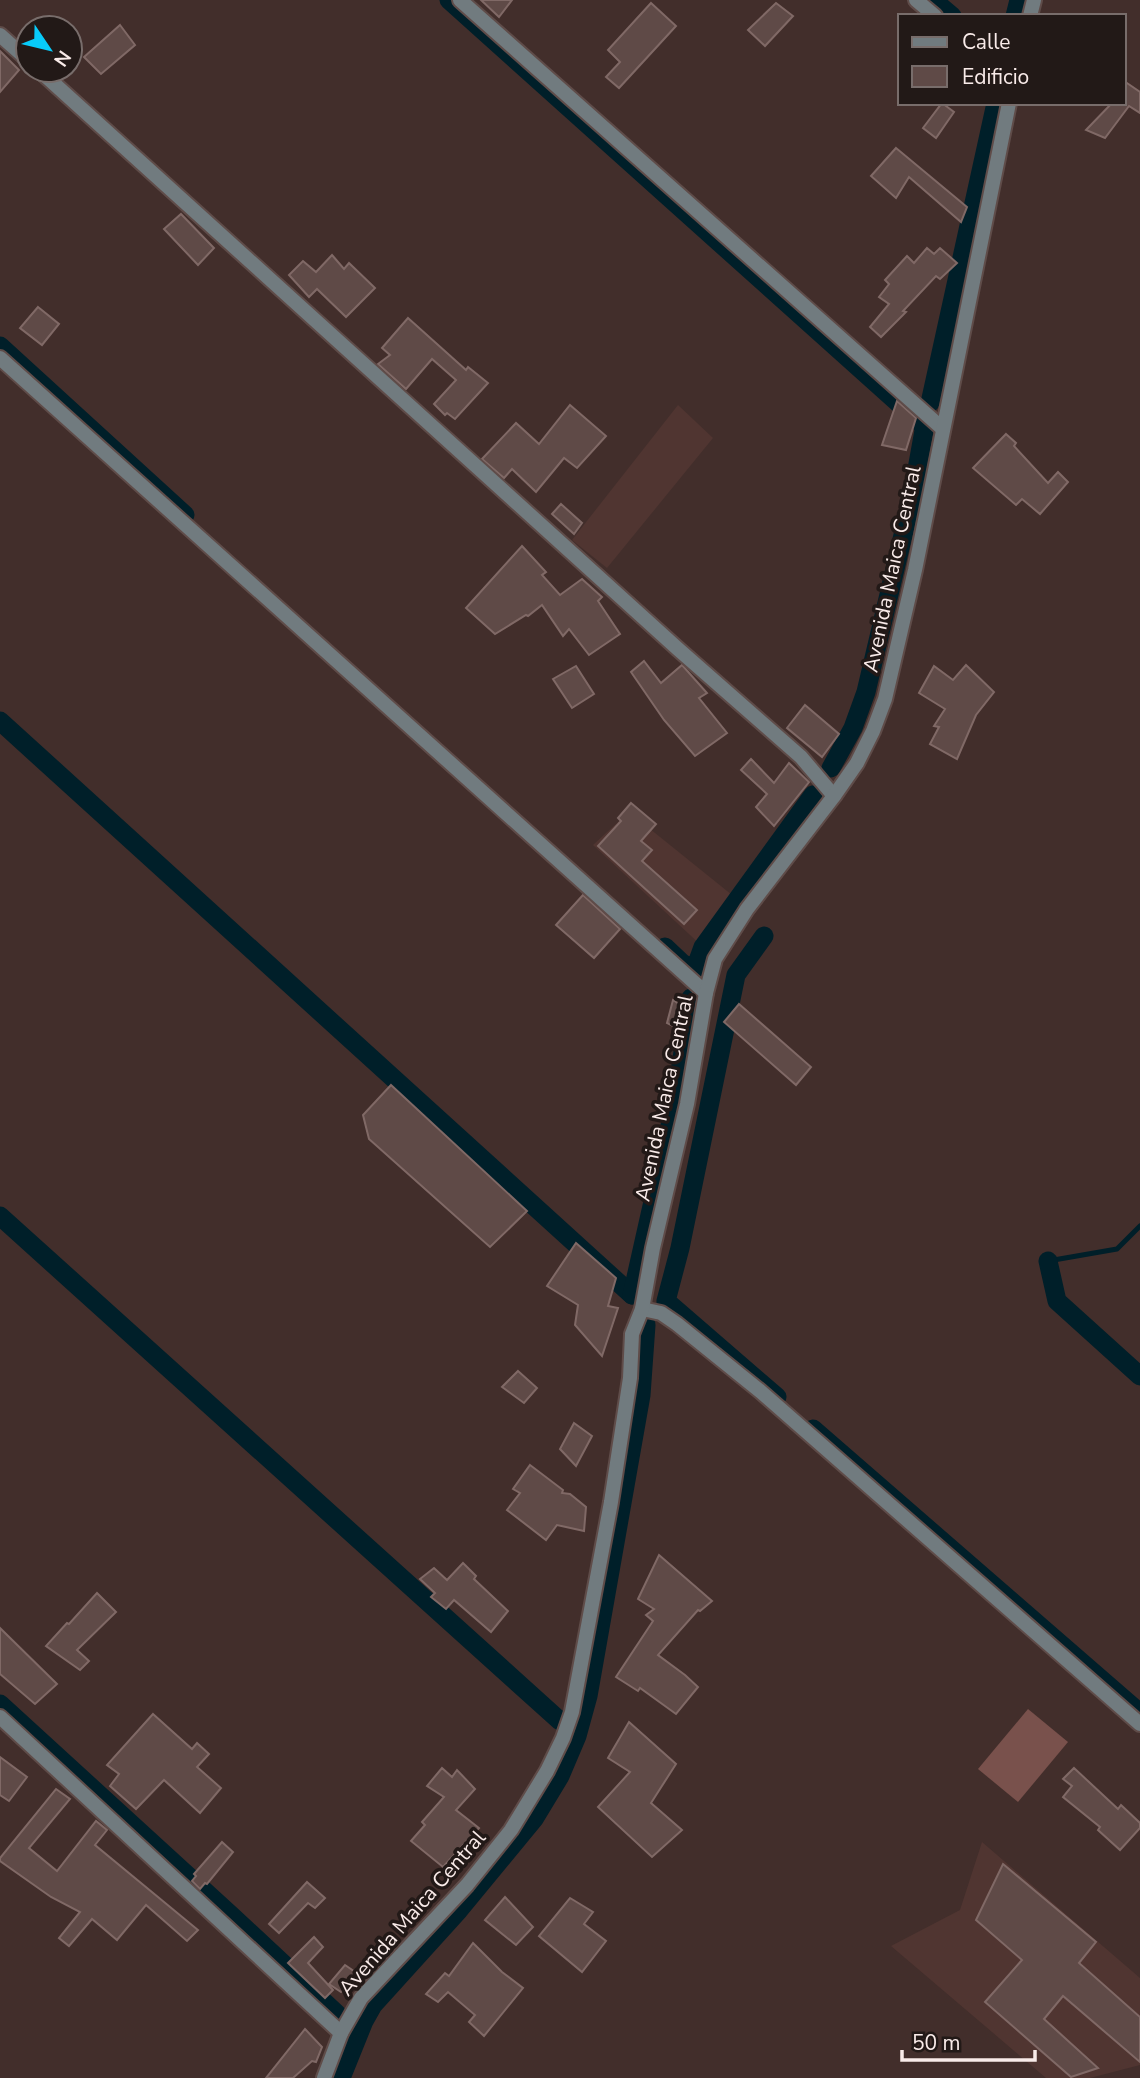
<svg xmlns="http://www.w3.org/2000/svg" width="1140" height="2078" font-family="'Nunito Sans',sans-serif">
<style>
.built{fill:#503531}
.green{fill:#79514c}
.lines{fill:none;stroke-linecap:round;stroke-linejoin:round}
.stream{stroke:#001f29;stroke-width:5}
.canal{stroke:#001f29;stroke-width:19}
.building{fill:#5f4a47;stroke:#806966;stroke-width:2}
.minor-casing{stroke:#5f4c49;stroke-width:18}
.tertiary-casing{stroke:#5f4c49;stroke-width:18}
.minor{stroke:#717b7f;stroke-width:14}
.tertiary{stroke:#717b7f;stroke-width:14}
.labels{text-anchor:middle;stroke-width:7;stroke-linejoin:round;paint-order:stroke}
.street-label{font-size:21px;fill:#f9ebe9;stroke:#221917}
</style>
<rect width="100%" height="100%" fill="#422e2b"/>
<g class="built">
<polygon points="678,405 713,438 607,568 572,540"/>
<polygon points="629,812 737,899 703,947 593,845"/>
<polygon points="982,1842 1140,1978 1140,2065 1090,2078 1046,2078 891,1946 960,1910"/>
</g>
<polygon class="green" points="1028,1709 1068,1742 1018,1802 978,1769"/>
<g class="lines">
<polyline class="stream" points="1048,1261 1117,1249 1140,1226"/>
<g class="canal">
<polyline points="449,0 925,427"/>
<polyline points="933,0 952,16"/>
<polyline points="1015,16 1019,0"/>
<polyline points="0,346 185,515"/>
<polyline points="930,403 996,103"/>
<polyline points="0,721 632,1295"/>
<polyline points="831,768 853,728 866,692 912,497 925,425"/>
<polyline points="764,936 736,975 680,1248 666,1301 777,1397"/>
<polyline points="665,947 683,964 696,968"/>
<polyline points="695,969 703,947 813,795"/>
<polyline points="0,1216 560,1721"/>
<polyline points="1048,1261 1057,1301 1140,1376"/>
<polyline points="632,1295 676,1099 691,998"/>
<polyline points="813,1429 1140,1713"/>
<polyline points="0,1704 233,1917 337,2014"/>
<polyline points="341,2078 364,2021 373,2005 459,1910 534,1819 560,1776 577,1736 588,1696 641,1395 646,1325"/>
</g>
</g>
<g class="building">
<polygon points="481,0 512,0 499,17"/>
<polygon points="651,3 676,26 619,88 606,77 620,62 608,50"/>
<polygon points="776,3 793,16 765,46 748,30"/>
<polygon points="120,25 135,45 101,74 84,57"/>
<polygon points="0,51 19,70 0,92"/>
<polygon points="1124,81 1140,92 1140,113 1129,106 1105,138 1086,130 1112,103 1124,103"/>
<polygon points="942,103 954,112 936,138 923,128"/>
<polygon points="896,148 967,207 961,222 909,177 896,198 871,176"/>
<polygon points="181,214 214,248 198,265 164,229"/>
<polygon points="927,248 934,254 940,248 957,263 940,279 936,276 903,311 906,312 881,337 870,327 889,304 879,297 889,284 885,280 907,256 914,263"/>
<polygon points="332,255 344,269 349,263 375,288 346,317 317,289 309,297 289,275 303,261 316,272"/>
<polygon points="38,307 59,324 42,345 20,328"/>
<polygon points="408,318 466,370 468,367 488,383 455,419 447,413 445,415 434,404 456,380 432,359 406,389 378,364 390,355 382,348"/>
<polygon points="897,401 916,418 906,450 882,445"/>
<polygon points="570,405 606,436 577,468 564,458 536,492 512,469 504,478 482,459 516,423 539,444"/>
<polygon points="1006,434 1016,443 1014,446 1048,483 1058,472 1068,482 1040,514 1022,499 1016,505 973,468"/>
<polygon points="561,504 582,523 574,534 552,514"/>
<polygon points="522,546 546,572 542,575 560,595 582,579 602,597 598,601 620,634 589,655 569,629 563,636 542,605 528,616 526,615 495,634 466,608"/>
<polygon points="644,661 661,683 682,665 707,693 699,698 727,733 695,756 664,720 631,672"/>
<polygon points="966,665 994,692 976,715 957,759 930,744 939,727 934,726 945,709 919,693 934,666 953,680"/>
<polygon points="576,666 594,694 572,708 553,679"/>
<polygon points="805,705 839,734 822,757 787,728"/>
<polygon points="751,759 774,783 789,763 809,782 774,826 756,807 767,794 741,770"/>
<polygon points="631,803 656,824 641,841 652,850 642,861 697,910 684,924 598,846 621,821 618,818"/>
<polygon points="583,895 620,929 594,958 556,925"/>
<polygon points="673,1000 688,1010 681,1030 667,1023"/>
<polygon points="739,1004 811,1067 796,1085 724,1022"/>
<polygon points="391,1085 527,1211 490,1247 369,1139 363,1115"/>
<polygon points="576,1243 616,1278 608,1306 618,1308 602,1356 575,1325 578,1305 547,1286"/>
<polygon points="518,1371 537,1388 524,1403 502,1387"/>
<polygon points="574,1423 592,1436 576,1466 560,1449"/>
<polygon points="530,1465 563,1490 562,1493 570,1494 586,1507 584,1531 557,1525 546,1540 507,1510 520,1493 513,1489"/>
<polygon points="659,1555 712,1601 700,1611 698,1610 658,1655 685,1675 698,1687 676,1714 640,1688 638,1691 616,1677 653,1621 646,1615 654,1609 638,1599"/>
<polygon points="463,1563 476,1576 474,1579 508,1611 491,1632 454,1600 446,1609 431,1597 435,1593 420,1579 434,1568 447,1580"/>
<polygon points="97,1593 116,1612 77,1650 89,1661 80,1670 46,1646 67,1623 69,1624"/>
<polygon points="0,1628 57,1684 35,1704 0,1674"/>
<polygon points="153,1714 192,1749 197,1743 209,1754 197,1767 221,1788 200,1813 164,1780 136,1809 110,1786 119,1774 107,1765"/>
<polygon points="629,1722 676,1764 651,1803 682,1830 652,1857 598,1807 630,1772 608,1758"/>
<polygon points="0,1757 27,1777 9,1801 0,1795"/>
<polygon points="442,1768 452,1777 457,1770 475,1789 456,1810 479,1828 443,1867 411,1841 425,1825 422,1822 444,1797 427,1786"/>
<polygon points="1074,1768 1118,1809 1121,1805 1140,1823 1140,1828 1120,1850 1098,1830 1100,1827 1063,1797 1072,1786 1063,1779"/>
<polygon points="56,1789 70,1799 29,1848 57,1871 96,1821 107,1830 95,1845 198,1930 187,1941 146,1905 117,1940 92,1919 69,1946 59,1938 80,1912 51,1897 0,1861 0,1858"/>
<polygon points="222,1842 233,1852 207,1884 205,1883 200,1889 192,1881 196,1876 194,1874"/>
<polygon points="1003,1864 1096,1942 1079,1963 1140,2017 1140,2062 1063,1996 1044,2019 1098,2068 1071,2077 985,2002 1022,1960 976,1920"/>
<polygon points="307,1882 325,1898 315,1908 308,1903 279,1933 269,1924"/>
<polygon points="505,1897 533,1927 516,1945 485,1920"/>
<polygon points="570,1898 593,1912 584,1924 606,1941 582,1972 539,1936"/>
<polygon points="314,1937 323,1947 308,1963 333,1990 325,1998 288,1963"/>
<polygon points="473,1943 502,1972 523,1988 484,2036 469,2022 475,2015 448,1992 438,2002 426,1994 445,1973 449,1976"/>
<polygon points="345,1965 358,1974 341,1992 329,1984"/>
<polygon points="305,2029 322,2047 316,2062 312,2061 293,2078 266,2078"/>
</g>
<g class="lines">
<defs>
<g id="minor">
<polyline points="460,0 943,429"/>
<polyline points="916,0 935,16"/>
<polyline points="0,35 28,60"/>
<polyline points="39,70 678,649 801,757 834,796"/>
<polyline points="0,358 706,993"/>
<polyline points="642,1309 661,1313 677,1324 760,1391 1140,1724"/>
</g>
<g id="tertiary">
<polyline points="1030,16 1034,0"/>
<polyline points="0,1717 341,2033"/>
<polyline points="324,2078 341,2033 361,1998 467,1885 511,1830 547,1771 563,1738 572,1712 611,1502 630,1378 632,1334 642,1309 653,1248 687,1104 706,993 715,959 747,909 834,796 857,763 873,731 885,699 915,570 1009,103"/>
</g>
</defs>
<use href="#minor" class="minor-casing"/>
<use href="#tertiary" class="tertiary-casing"/>
<use href="#minor" class="minor"/>
<use href="#tertiary" class="tertiary"/>
</g>
<g class="labels">
<g class="street-label">
<text transform="translate(892 569) rotate(-78)" y="7">Avenida Maica Central</text>
<text transform="translate(664 1098) rotate(-78)" y="7">Avenida Maica Central</text>
<text transform="translate(412 1913) rotate(-49)" y="7">Avenida Maica Central</text>
</g>
</g>
<rect x="898" y="14" width="228" height="91" fill="#221917" stroke="#786d6b" stroke-width="2"/>
<rect x="912" y="37" width="35" height="10" fill="#717b7f" stroke="#786d6b" stroke-width="2"/>
<text x="962" y="49" font-size="21" fill="#f9ebe9">Calle</text>
<rect x="912" y="66" width="35" height="21" fill="#5f4a47" stroke="#786d6b" stroke-width="2"/>
<text x="962" y="84" font-size="21" fill="#f9ebe9">Edificio</text>
<g transform="translate(49 49) rotate(125)"><circle r="33" fill="#221917" stroke="#786d6b" stroke-width="2"/>
<path d="M0-5L12 26L0 18L-12 26Z" fill="#08cbfa"/>
<text y="-10" font-size="19" font-weight="bold" text-anchor="middle" fill="#f9ebe9">N</text>
</g>
<path d="M902 2050v10h133v-10" fill="none" stroke="#f9ebe9" stroke-width="3.5"/>
<text x="912" y="2050" font-size="21" fill="#f9ebe9" stroke="#221917" stroke-width="5" paint-order="stroke">50 m</text>
</svg>
